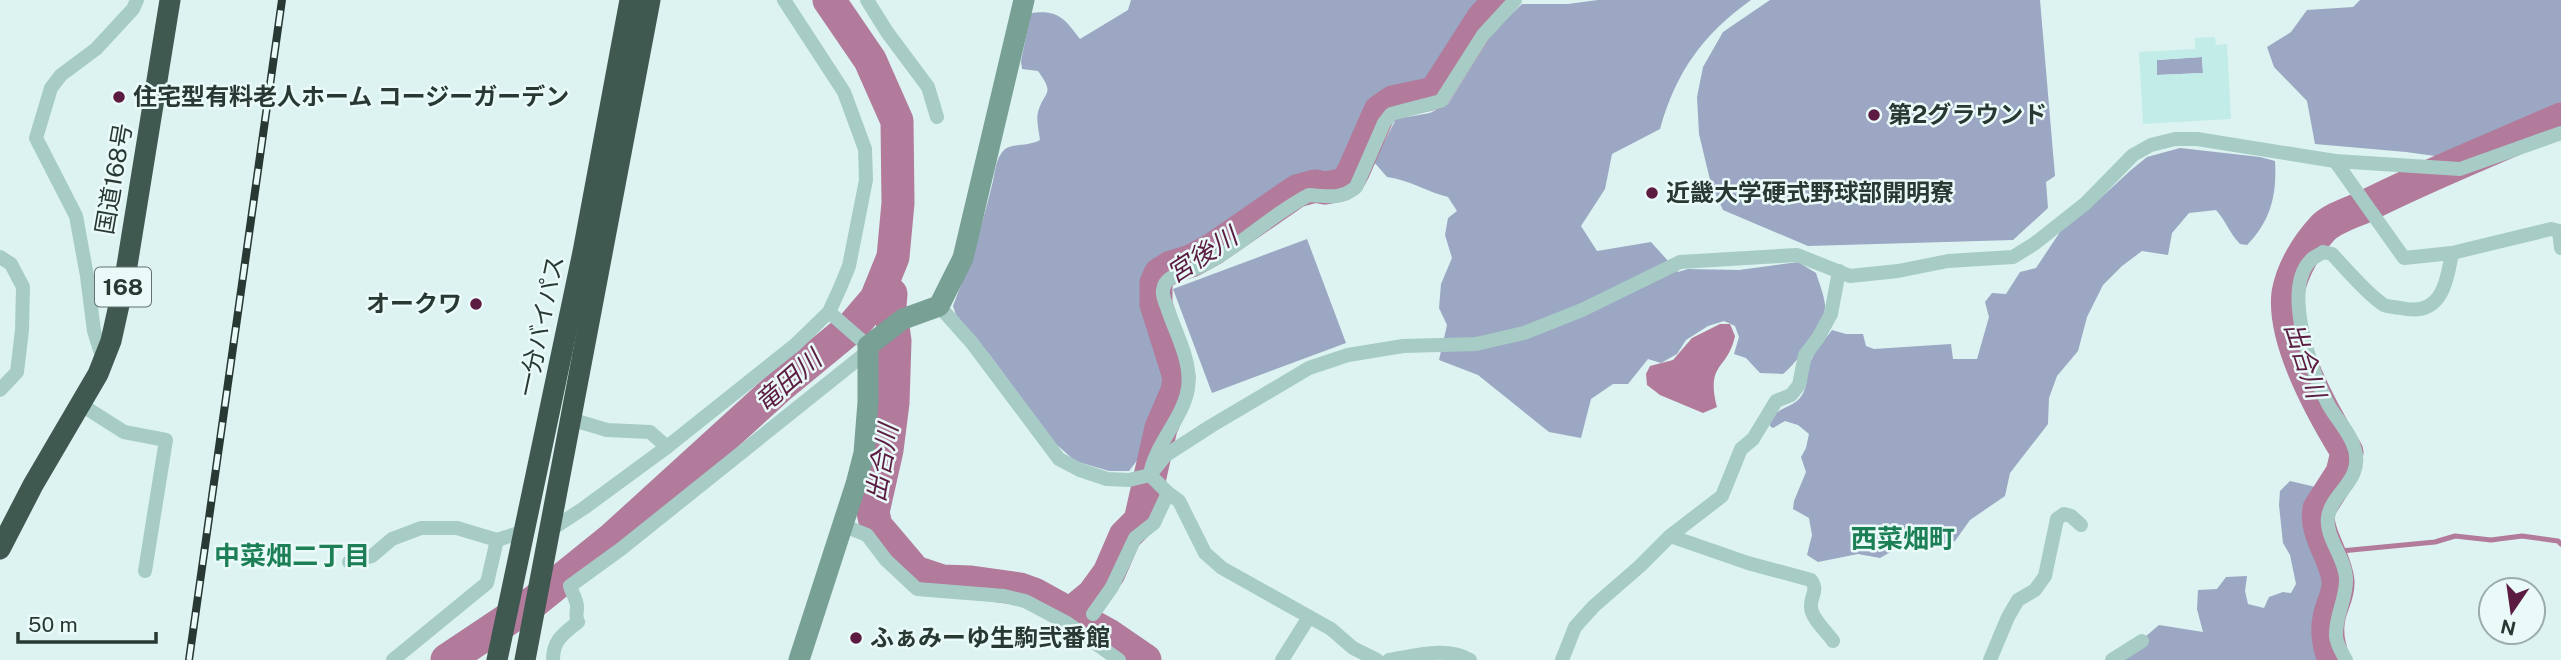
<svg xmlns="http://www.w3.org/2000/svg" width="2561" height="660" font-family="'Public Sans','Noto Sans JP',sans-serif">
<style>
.green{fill:#9ba7c3}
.plaza{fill:#c2ece8;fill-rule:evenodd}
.water{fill:#b27a9b}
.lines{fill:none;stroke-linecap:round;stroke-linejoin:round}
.stream{stroke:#b27a9b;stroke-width:5}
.river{stroke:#b27a9b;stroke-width:33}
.street{stroke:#a7ccc5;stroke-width:14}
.secondary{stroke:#78a095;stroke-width:21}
.highway{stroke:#3f5951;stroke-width:21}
.rail-casing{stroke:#283833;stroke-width:8}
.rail{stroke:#e9faf9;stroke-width:5;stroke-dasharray:16;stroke-linecap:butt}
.poi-dot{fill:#5c1b41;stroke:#e9faf9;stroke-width:2.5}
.labels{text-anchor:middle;stroke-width:5;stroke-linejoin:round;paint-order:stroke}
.shield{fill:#e9faf9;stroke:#62726e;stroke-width:2}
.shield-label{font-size:23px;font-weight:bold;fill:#283833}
.poi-label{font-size:24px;font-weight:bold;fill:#283833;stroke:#e9faf9;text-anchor:start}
.street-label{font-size:24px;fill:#283833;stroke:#e9faf9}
.water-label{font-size:26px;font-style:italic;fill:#5c1b41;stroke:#e9faf9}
.neighbourhood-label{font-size:26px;font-weight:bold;fill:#1c7f56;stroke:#e9faf9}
</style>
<rect width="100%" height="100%" fill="#dcf3f1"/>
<g class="green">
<path d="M1131 0H1495L1481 14 1431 91 1398 97 1382 103 1367 129 1352 166 1344 181 1336 185 1315 181 1299 185 1234 231 1195 255 1165 264 1151 281V300L1175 376 1171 397 1159 415 1154 434 1146 449 1129 471H1109L1075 461 1056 444 989 354 956 315 953 306C969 265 983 224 993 181 995 171 996 158 1004 150 1011 143 1027 147 1040 140 1039 132 1036 120 1038 112 1044 90 1056 96 1038 71L1022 69 1021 61 1031 13C1058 9 1065 19 1080 39L1128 10Z"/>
<path d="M1598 0H1751C1703 34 1676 72 1660 129L1612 154 1605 189 1581 226 1597 251 1651 242 1678 272 1688 269 1739 270 1798 262 1816 273C1819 283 1824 294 1825 305 1826 324 1798 362 1783 374L1760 373 1746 358 1734 354 1739 337 1735 326 1724 321 1708 326 1686 340 1677 354 1661 363 1648 359 1628 384H1613L1591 399 1581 438 1549 432 1478 375 1439 360 1447 325 1439 308 1441 284 1452 258 1445 235 1448 218 1457 211 1448 197C1427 192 1410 180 1387 177L1374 162 1396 119 1430 113 1448 104 1494 31 1522 4H1568Z"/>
<polygon points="1770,0 2040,0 2055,176 2046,182 2048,208 2013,240 1808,246 1723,210 1711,184 1699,134 1697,97 1703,67 1723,32"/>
<polygon points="2360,0 2561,0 2561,114 2457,159 2406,152 2315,144 2307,101 2274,67 2267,47 2291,32 2307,10 2353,7"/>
<polygon points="2202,57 2203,73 2157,75 2156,60"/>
<path d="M2180 148 2260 157 2275 161C2277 194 2271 221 2247 245L2240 244C2230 234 2226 221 2216 210L2189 213 2172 233 2168 255 2142 251 2122 266 2103 285 2087 317 2078 351 2057 376 2049 398 2048 424 2010 473 2005 496 1970 520 1955 541 1933 546 1913 545 1894 550 1880 558 1858 554 1818 562 1807 555 1812 535 1809 518 1793 509 1794 501 1806 472 1801 457 1806 448 1809 434 1798 425 1785 421 1773 428 1770 426C1771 408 1791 409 1800 398 1808 388 1806 378 1809 367 1812 353 1824 341 1832 330L1846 334H1863L1866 346 1874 349 1951 344 1953 359H1977L1989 317 1985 302 1992 293 2006 294 2020 272 2036 268 2064 226 2093 205 2131 170 2147 157Z"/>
<polygon points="1307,239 1346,343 1212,393 1173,289"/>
<path d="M2290 481 2324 489C2302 538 2331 540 2333 582 2335 614 2313 623 2330 660H2118L2159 625 2203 632 2197 609 2198 590 2217 589 2226 577 2247 576 2245 591 2248 604 2264 608 2269 597 2283 592 2291 593 2296 584 2290 555 2283 543 2279 505 2280 491Z"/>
</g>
<path class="plaza" d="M2215 37 2216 45 2227 44 2231 119 2143 124 2139 52 2195 49V38ZM2202 57 2203 73 2157 75V60Z"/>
<path class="water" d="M1720 324H1730L1735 336C1727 372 1706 361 1717 407L1703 413 1660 395 1647 385 1646 374 1650 366 1673 360 1692 338Z"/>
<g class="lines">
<polyline class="stream" points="2341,551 2435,542 2455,536 2491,540 2522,536 2558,541 2561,544"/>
<g class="river">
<polyline points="891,294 890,306 895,341 893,403 887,450 873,512 876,526 915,572 942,581 971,582 1020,589 1034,594 1110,636 1145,660"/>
<polyline points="1070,614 1093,595 1109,573 1125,536 1140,521 1161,428 1177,391 1179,377 1156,304 1156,283 1160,274 1171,267 1191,261 1213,249 1297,191 1315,186 1325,188 1341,185 1348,181 1354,170 1380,111 1393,102 1435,93 1483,18 1500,0"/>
<polyline points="447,660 535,601 613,538 779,387 853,326 876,299 893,257 898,203 897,121 870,60 829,0"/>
<path d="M2334 660C2329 647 2326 632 2329 618 2331 605 2339 595 2338 581 2336 557 2314 533 2319 509L2342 473 2347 452C2323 413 2282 340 2288 293 2292 270 2307 245 2323 228 2333 218 2353 212 2366 206 2429 174 2496 148 2561 119"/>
</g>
<g class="street">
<polyline points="867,0 887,32 928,87 937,117"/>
<polyline points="2335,161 2404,258 2452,253 2551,229 2559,231 2561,248"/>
<polyline points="0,257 11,264 23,287 22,330 17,372 0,390"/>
<polyline points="939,306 972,343 1059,459 1080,470 1107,479 1129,480 1150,475 1166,455 1211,426 1309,368 1348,355 1403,346 1476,344 1524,333 1582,310 1680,262 1797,255 1850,276 1898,271 1948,261 2013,257 2034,244 2086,203 2133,155 2151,145 2175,139 2197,139 2335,161 2460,169 2561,133"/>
<polyline points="829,312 868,346"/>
<polyline points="103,360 94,331 87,276 76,216 36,138 51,88 61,75 96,49 133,9 137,0"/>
<polyline points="80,404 124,432 166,440 145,571"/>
<polyline points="570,419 607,430 650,432 667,447"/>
<path d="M1151 470C1158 441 1184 416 1188 388 1192 362 1176 334 1168 310 1166 304 1162 297 1163 290 1165 276 1177 276 1187 272 1233 255 1266 217 1309 195 1327 196 1341 200 1356 187L1384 123 1391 114 1441 101 1483 35 1515 0"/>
<polyline points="1150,475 1168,493 1179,501 1205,553 1222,568 1331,629 1353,648 1377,660"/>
<polyline points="842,525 867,535 886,560 917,589 1004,596 1025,601 1067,623 1119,660"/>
<polyline points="549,531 584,508 667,447 795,345 829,312 840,288 849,266 866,180 865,149 844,92 784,0"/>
<path d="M1670 536 1748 563 1811 580C1819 591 1810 596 1811 607 1811 618 1827 632 1833 641"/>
<polyline points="349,562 372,556 392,539 421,528 457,528 497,540"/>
<polyline points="1093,614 1112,587 1135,538 1154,523 1168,493"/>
<polyline points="393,660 487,583 497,540 525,531"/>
<path d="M553 660C553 640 563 634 578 622 575 616 577 614 577 607 577 600 572 593 570 586L621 549 867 352"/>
<polyline points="1282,660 1309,617"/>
<path d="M1389 660C1415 656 1446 646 1470 660"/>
<polyline points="1562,660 1575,627 1594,606 1640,566 1670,536 1722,496 1741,449 1753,439 1776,401 1791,395 1799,385 1805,355 1818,338 1831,314 1839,271"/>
<polyline points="1990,660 2008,617 2018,600 2035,590 2045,576 2057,519 2064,514 2071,516 2081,525"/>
<polyline points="2112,660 2142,641"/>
<path d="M2346 660C2342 653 2336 643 2336 636 2335 616 2347 598 2346 578 2345 557 2325 537 2328 517 2332 492 2363 481 2355 450 2351 433 2336 419 2328 404 2312 373 2282 291 2310 261 2313 257 2319 255 2323 252L2332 254C2345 268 2369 296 2384 305 2389 307 2396 307 2401 308 2441 317 2446 285 2452 253"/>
</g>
<polyline class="secondary" points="799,660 856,484 864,453 868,402 868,346 903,319 939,306 963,258 1024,0"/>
<g class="highway">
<polyline points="0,549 33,485 98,374 111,341 125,278 170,0"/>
<polyline points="497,660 583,252 630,0"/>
<polyline points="525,660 650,0"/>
</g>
<defs>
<polyline id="rail" points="189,660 282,0"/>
</defs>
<use href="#rail" class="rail-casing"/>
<use href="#rail" class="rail"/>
</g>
<g class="poi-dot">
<circle cx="119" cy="97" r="7"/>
<circle cx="1874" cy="115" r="7"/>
<circle cx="1652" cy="193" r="7"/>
<circle cx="476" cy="304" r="7"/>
<circle cx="856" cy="638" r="7"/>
</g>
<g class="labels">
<rect class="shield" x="95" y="267.5" width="56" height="39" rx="5"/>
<g class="shield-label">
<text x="123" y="295">168</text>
</g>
<g class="poi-label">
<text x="133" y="105">住宅型有料老人ホーム コージーガーデン</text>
<text x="1888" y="123">第2グラウンド</text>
<text x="1666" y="201">近畿大学硬式野球部開明寮</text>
<text x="462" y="312" text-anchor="end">オークワ</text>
<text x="870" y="646">ふぁみーゆ生駒弐番館</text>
</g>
<g class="street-label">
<text transform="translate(114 179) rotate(-80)" y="8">国道168号</text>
<text transform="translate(541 326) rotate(-78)" y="8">一分バイパス</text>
</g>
<g class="water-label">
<text transform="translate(1202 255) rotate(-33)" y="9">宮後川</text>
<text transform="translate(2305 360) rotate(72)" y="9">出合川</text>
<text transform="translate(788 381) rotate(-41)" y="9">竜田川</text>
<text transform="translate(882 463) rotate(-80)" y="9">出合川</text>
</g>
<g class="neighbourhood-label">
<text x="1903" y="548">西菜畑町</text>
<text x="292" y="565">中菜畑二丁目</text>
</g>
</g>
<g transform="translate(2512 611) rotate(193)"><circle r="33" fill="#e9faf9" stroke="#9cacaa" stroke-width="2"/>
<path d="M0-5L12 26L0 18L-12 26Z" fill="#5c1b41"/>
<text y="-10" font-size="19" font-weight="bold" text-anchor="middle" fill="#283833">N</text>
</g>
<path d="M18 632v10h138v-10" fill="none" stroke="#283833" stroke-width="3.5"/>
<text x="28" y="632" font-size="21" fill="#283833" stroke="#e9faf9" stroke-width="5" paint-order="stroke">50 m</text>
</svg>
